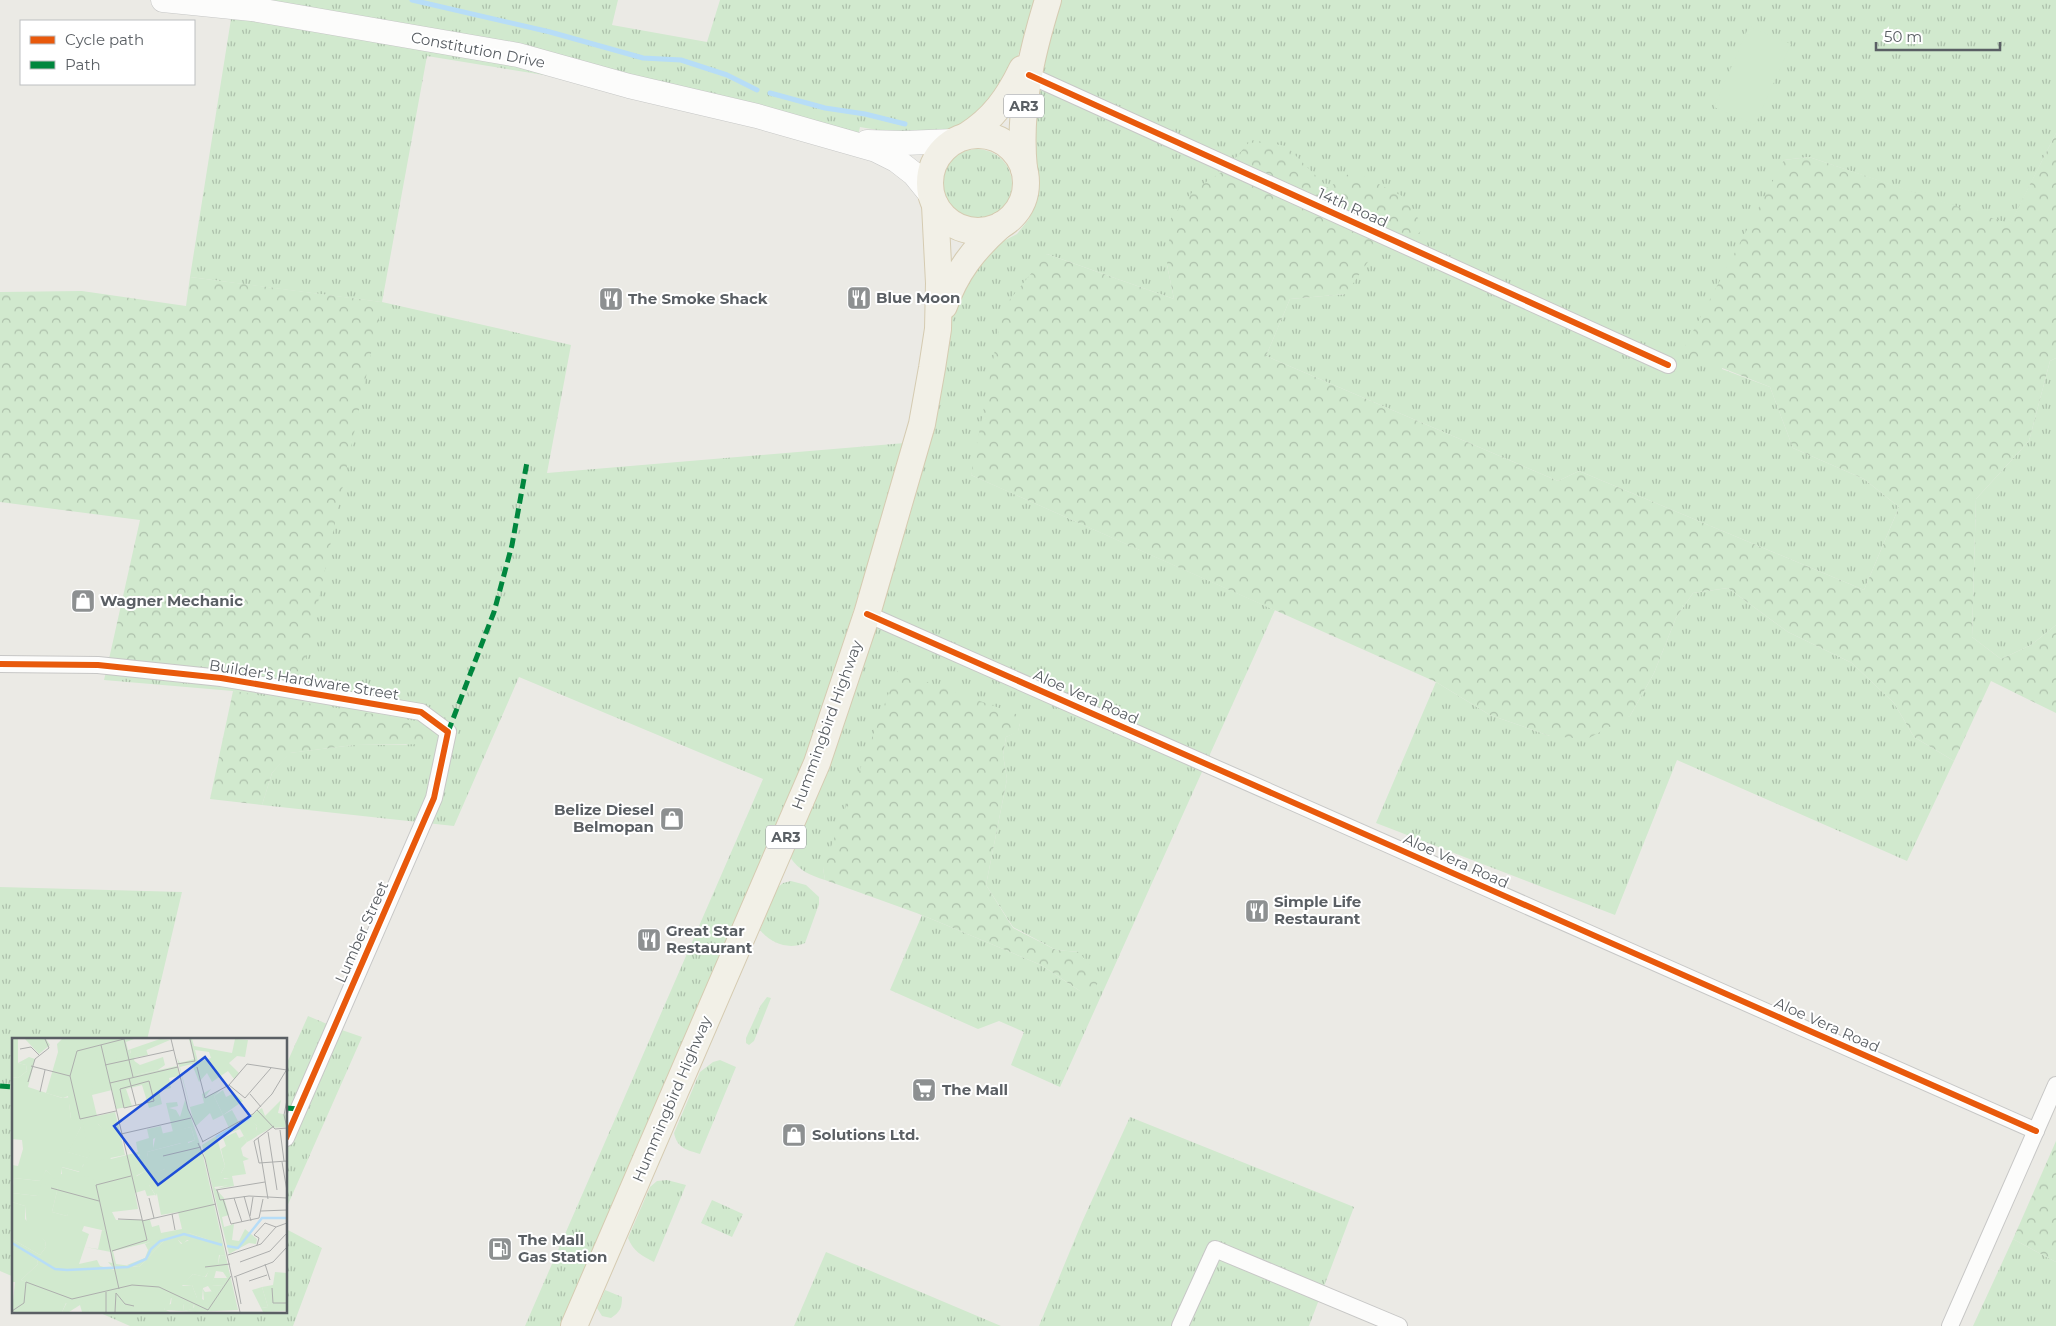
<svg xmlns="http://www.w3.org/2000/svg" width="2056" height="1326" font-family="Montserrat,sans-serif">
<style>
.grass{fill:url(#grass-tufts)}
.forest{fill:url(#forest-crowns)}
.pitch{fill:#d1e9ce}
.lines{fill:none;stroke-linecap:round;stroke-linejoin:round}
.stream{stroke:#b7ddf7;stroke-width:5}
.street-casing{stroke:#c7c7c6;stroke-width:18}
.secondary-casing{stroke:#c6c7c6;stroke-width:25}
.primary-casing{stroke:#d5cbb1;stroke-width:28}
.street{stroke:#fcfcfb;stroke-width:16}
.secondary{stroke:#fcfcfb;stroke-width:24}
.primary{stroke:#f2f0e7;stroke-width:26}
.quiet{stroke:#00873e;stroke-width:5;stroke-dasharray:10 5;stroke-linecap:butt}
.cycleway-casing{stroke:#fff;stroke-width:9}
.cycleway{stroke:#e8590c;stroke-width:6}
.labels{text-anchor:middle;stroke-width:4;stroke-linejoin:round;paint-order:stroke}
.shield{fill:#fff;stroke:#8c8f92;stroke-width:1}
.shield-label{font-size:14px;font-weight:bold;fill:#5a5f64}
.street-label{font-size:15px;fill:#5a5f64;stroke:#fff}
.poi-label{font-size:15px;font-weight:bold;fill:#5a5f64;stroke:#fff;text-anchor:start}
.inset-river{fill:none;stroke:#b7ddf7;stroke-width:2.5}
.inset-road{fill:none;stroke:#adaead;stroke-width:1}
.view{fill:#1d4ed8;fill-opacity:0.15;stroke:#1d4ed8;stroke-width:2.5}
.inset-edge{fill:none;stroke:#5a5f64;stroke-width:2.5}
</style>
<defs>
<pattern id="grass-tufts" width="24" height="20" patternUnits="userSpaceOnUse" patternTransform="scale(1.25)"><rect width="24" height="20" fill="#d1e9ce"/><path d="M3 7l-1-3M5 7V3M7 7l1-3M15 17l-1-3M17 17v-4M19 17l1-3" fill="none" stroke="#adc0ab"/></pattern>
<pattern id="forest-crowns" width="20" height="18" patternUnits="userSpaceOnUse" patternTransform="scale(1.25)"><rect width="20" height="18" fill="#d1e9ce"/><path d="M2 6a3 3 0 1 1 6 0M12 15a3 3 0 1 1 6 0" fill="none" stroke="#adc0ab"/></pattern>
</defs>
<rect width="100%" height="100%" fill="#ebeae5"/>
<g class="grass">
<polygon points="163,0 618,0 612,25 707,42 720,0 1037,0 1009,82 986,113 954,130 889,132 860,127 855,150 618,87 427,56 382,302 571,345 547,473 905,443 821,717 785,810 562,1326 525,1326 763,779 519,677 454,826 262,805 272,773 289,753 354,745 409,745 233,691 104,680 109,659 381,302 190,277 231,19 251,9"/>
<path d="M1060 0H2056V133L2010 225 1809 157 1784 160 1722 369 1770 387 1793 448 1864 479 1899 507 1864 590 1579 471 1558 481 1266 356 1290 299 1346 294 1328 188 1167 265 1174 299 1047 254 971 475 1275 610 1060 1087 1011 1065 1024 1032 999 1021 978 1029 890 990 922 915 1041 965 1080 991 1079 952 1056 950 1013 927 986 885 1007 779 1003 755 1006 737 1018 731 1020 723 823 868 825 880C810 875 799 871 790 857L886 592 912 508 927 449 940 387 953 310 959 295 994 246 1017 234 1029 219 1035 206 1039 192V176L1035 157 1032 109Z"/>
<circle cx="977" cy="184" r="35"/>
<polygon points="2056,358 2056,625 2031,645 2001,659 1972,637 1976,499 2029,441 2050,361"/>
<polygon points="1728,588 1788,632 1852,663 1894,703 1914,737 1954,761 1907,861 1677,760 1615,915 1376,823 1436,682 1490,715 1550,736 1630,716 1654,673 1676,618 1693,593"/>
<path d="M791 881 806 885 819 897V904L805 943C789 950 771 944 760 930L777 888 783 883Z"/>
<polygon points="0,887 182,892 147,1040 14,1040 14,1277 0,1271"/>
<polygon points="767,997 771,998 754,1041 749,1045 746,1043 746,1038 761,1005"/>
<polygon points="308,1016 339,1029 362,1037 286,1209 286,1065"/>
<path d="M720 1060 736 1067 700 1154C687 1150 677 1148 674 1133L700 1072 713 1062Z"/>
<polygon points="1130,1117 1354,1207 1309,1326 1039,1326 1082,1222"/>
<path d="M667 1180 686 1185 654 1262C642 1256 633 1251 628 1238L650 1187 657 1181Z"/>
<polygon points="712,1200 743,1214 732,1237 701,1223"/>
<polygon points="286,1229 322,1248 293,1326 130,1326 98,1312 286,1312"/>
<polygon points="2013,1239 2056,1262 2056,1326 1973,1326"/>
<polygon points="826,1252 1001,1326 794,1326"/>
<path d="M605 1290 622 1297C622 1308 620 1312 611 1318L602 1316 597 1308Z"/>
</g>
<g class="forest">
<polygon points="2056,133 2056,358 2050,361 2029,441 1976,499 1972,637 2001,659 2031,645 2056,625 2056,713 1991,681 1954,761 1914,737 1894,703 1852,663 1788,632 1728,588 1693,593 1676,618 1654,673 1630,716 1587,739 1550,736 1490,715 1436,682 971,475 1003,308 1047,254 1174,299 1167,265 1171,218 1195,189 1225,170 1251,140 1286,146 1328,188 1353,171 1402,196 1425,228 1402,247 1382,241 1346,294 1290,299 1266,356 1558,481 1579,471 1864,590 1899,507 1864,479 1793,448 1770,387 1682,352 1784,160 1809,157 2010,224"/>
<polygon points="190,277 382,302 303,673 109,659 140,520 0,502 0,292 82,291 186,306"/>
<polygon points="897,671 1016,714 1020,723 1018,732 1006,737 1003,755 1007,779 986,885 1013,928 1056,950 1079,952 1096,973 1098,983 1093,990 1080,991 1041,965 922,915 825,880 823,868"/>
<polygon points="233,691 416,721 442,734 440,744 354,745 290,753 272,773 262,805 210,799"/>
<polygon points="2056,1141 2056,1262 2013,1239"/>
</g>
<polygon class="pitch" points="1749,26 1791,44 1755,125 1714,107"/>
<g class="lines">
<g class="stream">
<polyline points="412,0 550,32 643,58 681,60 727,75 757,90"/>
<polyline points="770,93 825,108 865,114 905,124"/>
</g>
<defs>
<g id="street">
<polyline points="1029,75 1668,365"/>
<polyline points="867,614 2036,1131"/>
<polyline points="0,664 98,665 221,678 421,712 448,732 434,798 286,1138"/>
<polyline points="1180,1326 1215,1249 1399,1326"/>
<polyline points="1950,1326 2056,1085"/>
</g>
<g id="secondary">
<polyline points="163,0 252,9 518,55 629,86 757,116 876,150 896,160 914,174 931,195"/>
<polyline points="867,142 904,143 954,141"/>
</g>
<g id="primary">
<circle cx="978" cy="183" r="48"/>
<path d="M966 136C993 119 1008 98 1022 69"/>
<path d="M1024 169C1018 111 1031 55 1048 0"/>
<path d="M944 306C956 272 974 249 1001 225"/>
<polyline points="574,1326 817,763 867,614 922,424 932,368 938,329 939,283 935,205"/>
</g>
</defs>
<use href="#street" class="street-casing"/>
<use href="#secondary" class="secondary-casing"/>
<use href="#primary" class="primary-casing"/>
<use href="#street" class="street"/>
<use href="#secondary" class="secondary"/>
<use href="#primary" class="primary"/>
<g class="quiet">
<polyline points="448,732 494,612 512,545 527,462"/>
<polyline points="0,1086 14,1087"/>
<polyline points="286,1108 298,1109"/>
</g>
<defs>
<g id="cycleway">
<polyline points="1029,75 1668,365"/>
<polyline points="867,614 2036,1131"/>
<polyline points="0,664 98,665 221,678 421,712 448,732 434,798 286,1138"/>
</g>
</defs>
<use href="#cycleway" class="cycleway-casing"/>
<use href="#cycleway" class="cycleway"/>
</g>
<defs>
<symbol id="restaurant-square" viewBox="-11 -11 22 22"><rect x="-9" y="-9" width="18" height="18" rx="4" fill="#8d9091" stroke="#fff"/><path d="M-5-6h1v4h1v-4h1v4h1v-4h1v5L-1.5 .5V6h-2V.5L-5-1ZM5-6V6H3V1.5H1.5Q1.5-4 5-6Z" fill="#fff"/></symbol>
<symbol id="shop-square" viewBox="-11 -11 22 22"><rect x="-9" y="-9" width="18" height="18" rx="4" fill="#8d9091" stroke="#fff"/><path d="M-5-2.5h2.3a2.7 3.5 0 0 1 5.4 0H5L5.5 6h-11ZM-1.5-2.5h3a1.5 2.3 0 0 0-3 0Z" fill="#fff"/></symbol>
<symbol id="supermarket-square" viewBox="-11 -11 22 22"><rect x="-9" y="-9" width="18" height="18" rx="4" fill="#8d9091" stroke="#fff"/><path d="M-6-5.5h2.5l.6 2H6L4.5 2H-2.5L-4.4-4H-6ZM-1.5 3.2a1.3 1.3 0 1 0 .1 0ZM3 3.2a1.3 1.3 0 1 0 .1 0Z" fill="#fff"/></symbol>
<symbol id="fuel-square" viewBox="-11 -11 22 22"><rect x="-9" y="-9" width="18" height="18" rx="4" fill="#8d9091" stroke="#fff"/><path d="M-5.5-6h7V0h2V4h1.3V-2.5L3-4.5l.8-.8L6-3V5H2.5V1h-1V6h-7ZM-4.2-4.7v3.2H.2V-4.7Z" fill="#fff"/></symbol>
</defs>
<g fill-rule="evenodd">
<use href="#restaurant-square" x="845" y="284" width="28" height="28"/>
<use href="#restaurant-square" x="597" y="285" width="28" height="28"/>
<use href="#shop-square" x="69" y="587" width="28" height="28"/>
<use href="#shop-square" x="658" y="805" width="28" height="28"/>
<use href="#restaurant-square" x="1243" y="897" width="28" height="28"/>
<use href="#restaurant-square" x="635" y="926" width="28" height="28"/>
<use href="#supermarket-square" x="910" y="1076" width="28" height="28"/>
<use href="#shop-square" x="780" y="1121" width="28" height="28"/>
<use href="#fuel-square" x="486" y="1235" width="28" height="28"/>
</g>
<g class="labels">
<g class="shield">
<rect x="1004" y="94.5" width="40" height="23" rx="4"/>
<rect x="766" y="825.5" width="40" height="23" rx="4"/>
</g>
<g class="shield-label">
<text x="1024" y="111">AR3</text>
<text x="786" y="842">AR3</text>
</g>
<g class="street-label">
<text transform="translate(478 50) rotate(11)" y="5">Constitution Drive</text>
<text transform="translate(1353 208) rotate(24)" y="5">14th Road</text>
<text transform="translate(304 680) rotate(9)" y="5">Builder's Hardware Street</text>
<text transform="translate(1086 697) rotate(24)" y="5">Aloe Vera Road</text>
<text transform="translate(827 725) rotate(-70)" y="5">Hummingbird Highway</text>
<text transform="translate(1456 861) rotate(24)" y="5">Aloe Vera Road</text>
<text transform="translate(362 932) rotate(-66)" y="5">Lumber Street</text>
<text transform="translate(1827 1025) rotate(24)" y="5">Aloe Vera Road</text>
<text transform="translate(672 1099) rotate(-67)" y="5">Hummingbird Highway</text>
</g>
<g class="poi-label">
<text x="876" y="303">Blue Moon</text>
<text x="628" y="304">The Smoke Shack</text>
<text x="100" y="606">Wagner Mechanic</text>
<text x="654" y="815" text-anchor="end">Belize Diesel<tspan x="654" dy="17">Belmopan</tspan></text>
<text x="1274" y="907">Simple Life<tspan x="1274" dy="17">Restaurant</tspan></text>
<text x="666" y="936">Great Star<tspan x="666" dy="17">Restaurant</tspan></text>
<text x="942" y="1095">The Mall</text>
<text x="812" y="1140">Solutions Ltd.</text>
<text x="518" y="1245">The Mall<tspan x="518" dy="17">Gas Station</tspan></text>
</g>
</g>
<g transform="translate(12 1038)">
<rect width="275" height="275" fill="#ebeae5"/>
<path d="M0 1H6V25L14 27 15 33 6 40 0 39ZM13 1H34L38 7 27 16ZM50 1H122L114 4 116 12 119 11 118 15 122 17 134 11 136 17 122 20 124 37 165 28 167 38 157 40 159 50 147 53 150 66 137 70 130 47 114 51 120 68 104 71 100 52 80 57 85 78 103 74 107 90 93 93 86 86 70 81 99 121 115 117 125 120 129 116 133 122V133L124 138 137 147 143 157 135 158 133 152 123 155 126 171 100 174 104 182H138L140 189 147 187 149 195 170 191 166 174 149 177 141 135 153 131 146 120 136 119 135 114 170 105V108L183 102 179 89 161 94 154 65 165 64 166 68 157 70 164 72 168 79 173 62 189 109 226 272 183 274 182 266 181 271 172 273 171 265H179L159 260 157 269 152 271 158 274H78L74 266 54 265 50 274H0L3 244H0V215L4 208 25 222 26 226 9 242 21 246 103 232 96 224 100 225 99 214 73 209 86 211 90 192 93 193 59 170 55 178 40 174 46 149 26 158 0 155 2 140 28 143 34 132 40 138 50 136 49 129 67 134 76 120 55 114 69 89 59 81 56 58 51 60 34 55 46 14 45 6ZM177 195 197 202H177L169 206 166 202H153L127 229 104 226 101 213ZM207 217 213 218 215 240H202L199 248 211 247 203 253 193 254 191 251 192 263 185 260 180 247 170 248 181 236 193 239 199 230 206 226ZM177 1H180L182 8 220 15 223 1 236 2 233 19 225 18 217 25 227 35 222 41 216 33 200 44 195 35 187 44 180 26 168 29 178 69 192 65 190 56 199 51 193 59 210 51 202 58 211 77 220 72 227 85 250 70 253 78 269 62 266 75 275 77V89L259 90 243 99 245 88 240 83 239 102 235 104 228 91 205 100 213 128 209 135 212 141H219V147L202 149 212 160 217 177 210 179 212 189 222 186 220 202 227 203 233 191 245 201 244 206 237 205 217 216 190 107 217 90 211 77 201 82 198 75 183 89 165 20 168 25 182 21ZM183 12 197 14 199 20 186 24ZM149 88 151 96 141 101V110H125L124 104 137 100 135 91ZM0 164 13 168V181L33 203 34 209 28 217 0 201ZM250 249 256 269 249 270 240 252Z" fill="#d1e9ce" fill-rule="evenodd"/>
<path d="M148 1 158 2 118 19 119 11ZM110 3 114 18 95 24 92 8ZM17 19 23 21 16 49 50 60 61 59 62 65H57L59 81 68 83 69 89 56 114 77 120V124L71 127 69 134 50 129 48 141 41 140 34 132 29 143 2 140 0 155 26 158 29 145 46 149 40 174 55 178 68 139 81 138 94 193 72 188 70 193 77 196 67 226 85 222 88 228 103 232 106 247 100 251 60 261 9 242 26 226 25 222 4 209 0 215V201L28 217 34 209 33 203 15 188 13 168 0 164V127L6 128 11 111 10 102 0 101V39L6 40 15 33 14 27 6 25ZM151 19 153 27 146 32 124 37 121 32V22L128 27ZM76 34 81 54 64 58 59 38ZM211 52 214 59 222 55 231 63 211 77 202 58ZM84 78 86 86 93 92 107 90 113 117 79 124 70 81ZM240 82 245 88 250 85 254 92 249 95 244 89 245 98 239 102 232 88ZM179 89 183 102 176 104 177 114 167 116 169 105 135 114 136 119H151L153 131 141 136 147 149 144 158 137 147 124 150 122 140 133 133V122L127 116 123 121 116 122 115 117 126 114 125 110H141L144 97ZM224 94 227 100 232 98 235 104 229 110 231 118 237 121 231 123 234 136 220 138 222 148 203 151 219 146 218 141 211 140 208 137 213 128 209 111 214 108 211 100ZM177 195 197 202H175L171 206 166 202H153L127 229 115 227 133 220 136 212 133 206 159 196ZM208 217 213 218 218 238 215 240 211 234 204 233 200 248 211 247 208 252 200 254 196 248 191 250 190 261 198 266 196 270 183 265 185 260 180 247H170L181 236 194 239 199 227 206 226ZM263 234 275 235V273L251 274 249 270 256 269 250 249 261 247ZM160 256 179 265 171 266 172 273 180 271 184 267 183 274 153 272 152 268 159 266ZM69 261 75 265 78 274H70L68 267 57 274H50L56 262Z" fill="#d1e9ce"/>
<path class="inset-river" d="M204 99 238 80M0 205 43 231 55 232 116 229 134 221 139 211 148 203 172 196 210 207M215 208 226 210 250 180H275"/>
<path class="inset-road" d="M159 1 176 71 191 104M89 7 135 202 100 213M8 11 19 9 27 17M165 26 183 23 178 1M93 27 162 12M19 28 58 38M185 29 193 60 217 47 235 26 275 32M117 40 124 67M137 43 142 63 112 70 108 51ZM16 44 23 21 37 10 33 1M98 45 166 29M217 47 233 60 259 30M28 54 33 32M238 56 249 69M245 72 263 91 275 90M104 73 68 81 58 38 65 13 112 1 121 39M262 88 242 103 247 125 275 123M275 90 272 77 275 62M268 92 272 123M256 94 265 152M109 96 179 80M246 100 256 161M190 104 241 76 260 56 275 31M186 105 193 121 228 274M151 118 189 109M270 124 275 153M39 150 87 163M204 152 253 144M205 152 208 162 237 158 275 160M232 158 239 183M137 160 142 180M222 160 230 184M211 161 219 186 247 180 251 161M249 173 275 172M160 176 163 192M238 178 241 159M106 181 130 182M130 183 204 166M245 207 247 200 242 197 253 185 264 189M216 217 249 206 264 189 275 185M228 224 258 213 275 195M253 226 258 242M193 229 218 226M222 239 261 224 275 209M224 239 229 266M237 243 255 237M260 250 261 265H275M107 251 84 147 119 138M104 255 113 266 122 268M0 273 12 265 14 244 60 261 120 247 147 249 196 272 219 238M94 274V254M103 274 104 255"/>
<path class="view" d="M193 19 238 78 146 147 102 88Z"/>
<rect width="275" height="275" class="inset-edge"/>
</g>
<rect x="20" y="20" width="175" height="65" fill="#ffffff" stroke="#bdbfc1"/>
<rect x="30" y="36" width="25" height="8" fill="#e8590c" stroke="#bdbfc1"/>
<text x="65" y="45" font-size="15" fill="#5a5f64">Cycle path</text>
<rect x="30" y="61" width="25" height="8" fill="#00873e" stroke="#bdbfc1"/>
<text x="65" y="70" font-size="15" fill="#5a5f64">Path</text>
<path d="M1876 42v8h124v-8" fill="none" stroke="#5a5f64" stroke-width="2.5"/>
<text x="1884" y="42" font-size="15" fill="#5a5f64" stroke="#ffffff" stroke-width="4" paint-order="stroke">50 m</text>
</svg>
